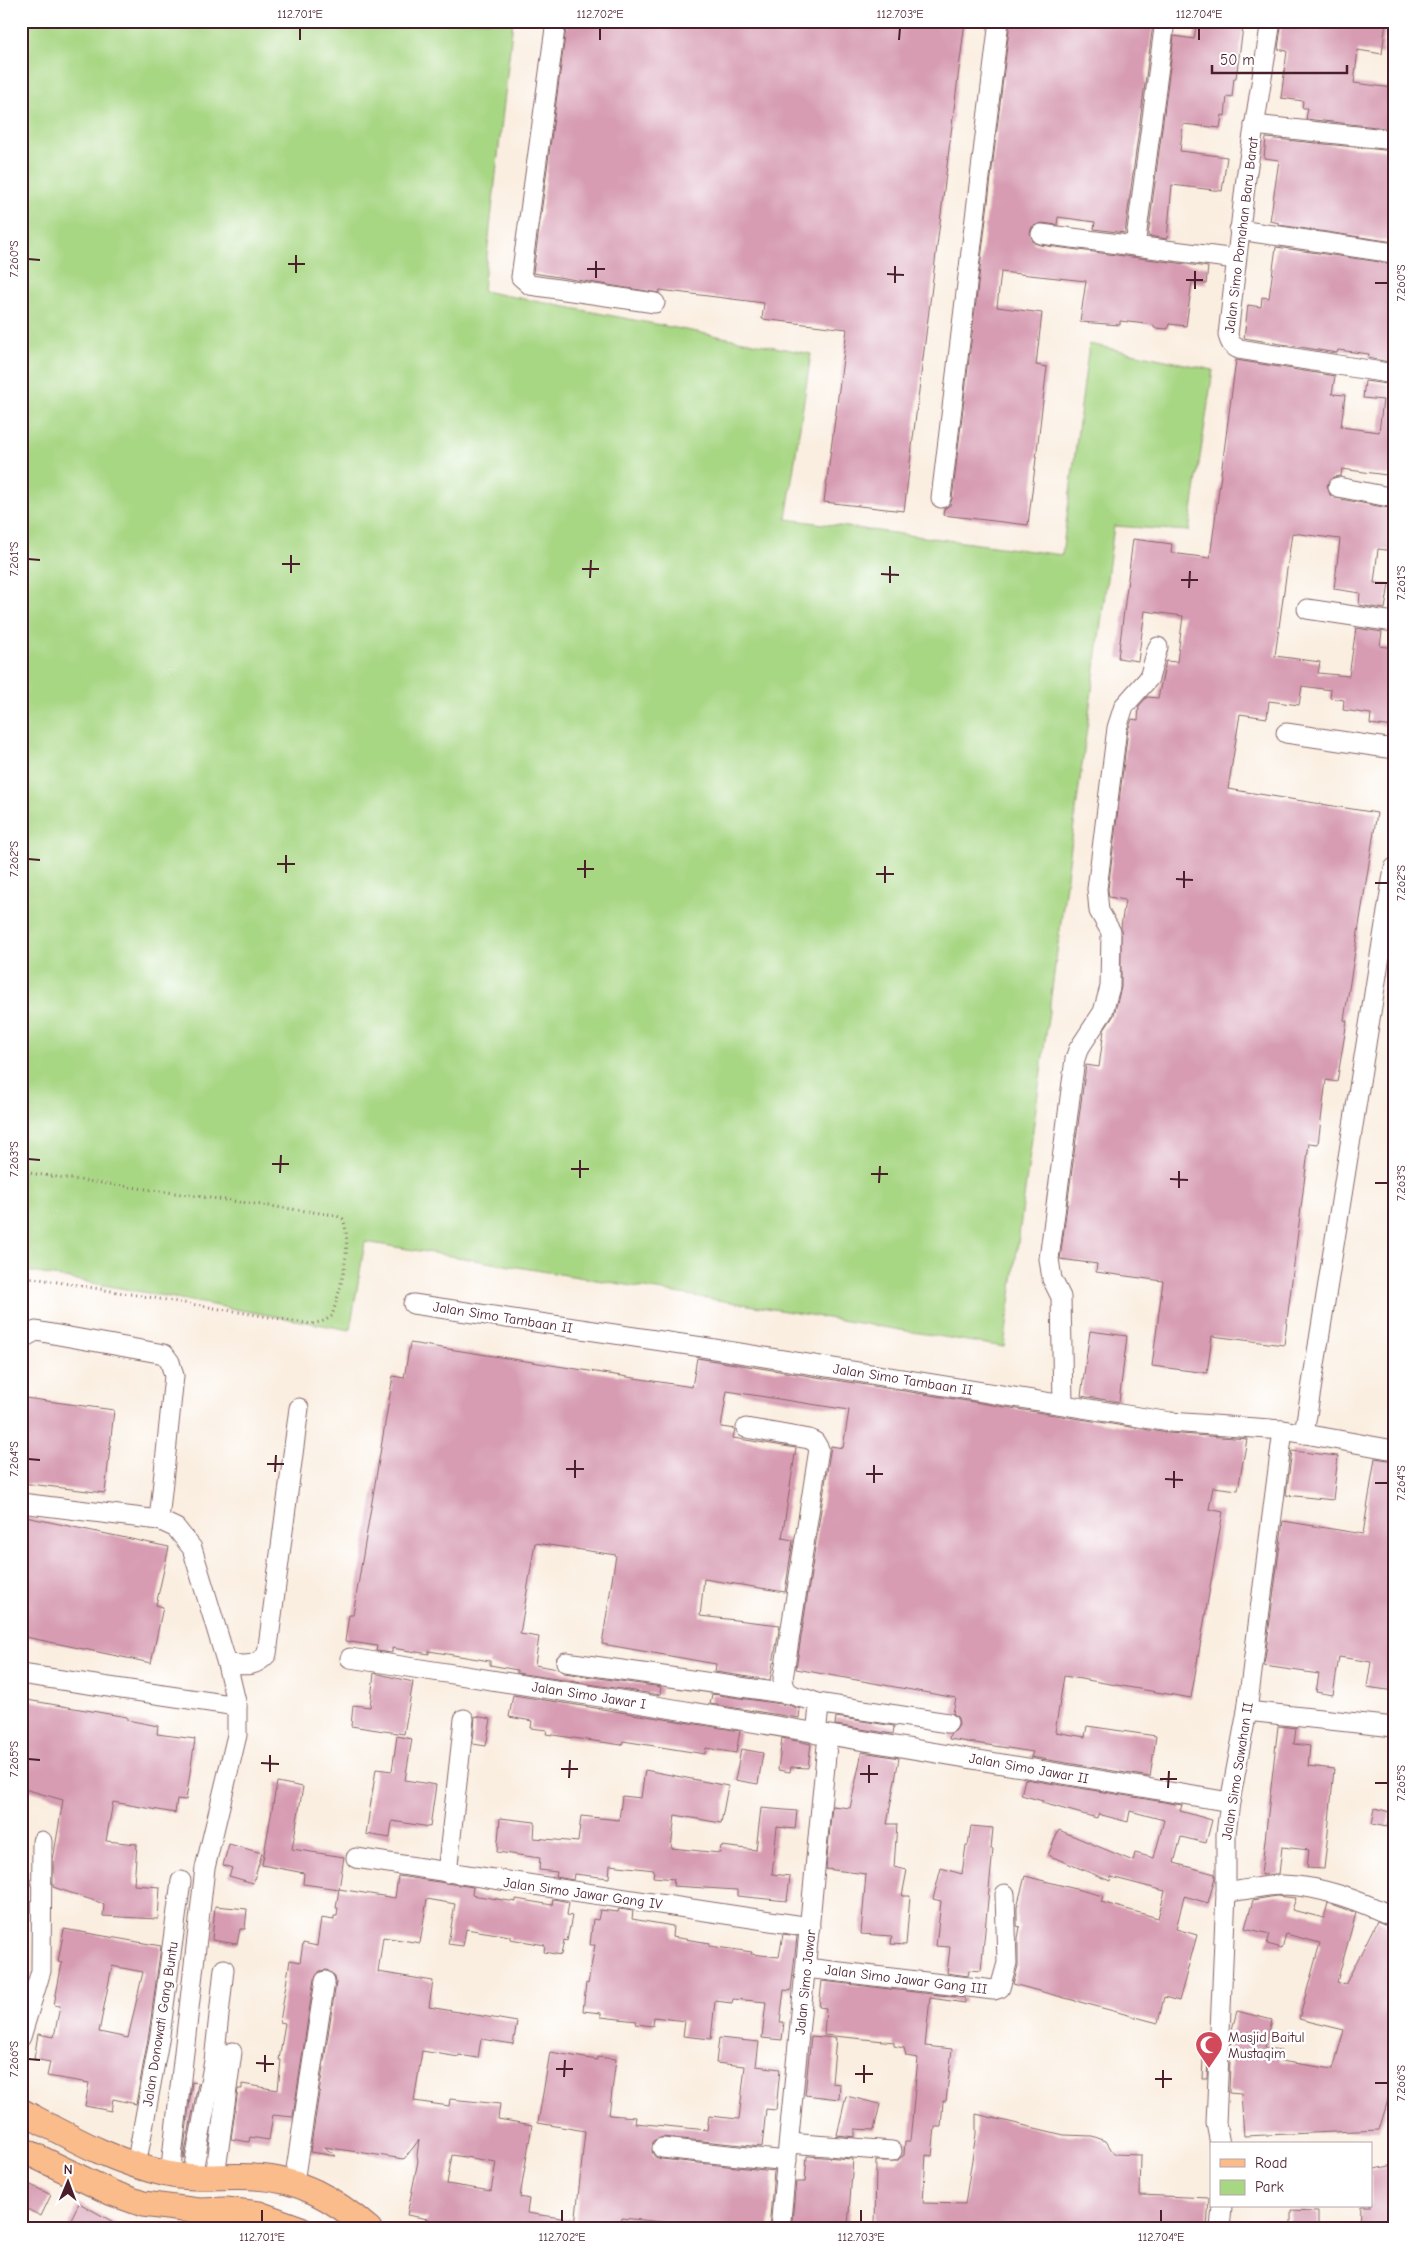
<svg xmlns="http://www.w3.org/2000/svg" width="1415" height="2250" font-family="'Comic Neue',sans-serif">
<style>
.green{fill:#a8d784;stroke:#797b58}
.building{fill:#d79cb2;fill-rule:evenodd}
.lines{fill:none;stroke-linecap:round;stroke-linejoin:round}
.minor-casing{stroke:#88676a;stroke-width:21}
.major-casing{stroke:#88676a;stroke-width:27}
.path{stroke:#88676a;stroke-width:3;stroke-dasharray:1 4;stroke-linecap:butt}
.minor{stroke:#fff;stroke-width:19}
.major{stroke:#fabc8b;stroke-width:25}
.ticks{fill:none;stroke:#4a1f2b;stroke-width:2}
.labels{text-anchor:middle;stroke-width:5;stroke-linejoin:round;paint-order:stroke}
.street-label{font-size:14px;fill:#4a1f2b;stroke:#fff}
.poi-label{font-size:14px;fill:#4a1f2b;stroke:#fff;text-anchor:start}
.neatline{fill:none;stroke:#4a1f2b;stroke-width:2}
.ticks-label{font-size:12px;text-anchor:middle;fill:#4a1f2b}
</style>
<rect width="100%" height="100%" fill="#fff"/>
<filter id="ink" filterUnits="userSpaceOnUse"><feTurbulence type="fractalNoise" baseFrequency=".02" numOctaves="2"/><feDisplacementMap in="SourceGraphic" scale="10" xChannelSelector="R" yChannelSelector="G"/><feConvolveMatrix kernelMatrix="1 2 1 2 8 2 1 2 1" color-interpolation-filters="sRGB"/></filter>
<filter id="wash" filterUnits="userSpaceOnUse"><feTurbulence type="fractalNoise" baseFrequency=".0096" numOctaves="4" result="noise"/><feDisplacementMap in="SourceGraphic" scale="20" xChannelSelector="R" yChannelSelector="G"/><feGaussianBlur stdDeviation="1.12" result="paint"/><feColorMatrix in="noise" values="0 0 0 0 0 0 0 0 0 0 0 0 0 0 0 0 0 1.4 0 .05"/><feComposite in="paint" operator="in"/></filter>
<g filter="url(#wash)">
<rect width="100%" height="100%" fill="#faeee0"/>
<polygon class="green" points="21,21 513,21 483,291 811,354 786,519 1062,555 1089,344 1213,370 1189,531 1114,526 1004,1347 365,1242 350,1330 21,1270"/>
<g id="blocks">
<g class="building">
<polygon points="567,21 965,21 904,511 824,502 847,329 762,319 764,303 660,290 659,293 533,273"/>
<polygon points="1010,21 1152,21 1153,24 1125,233 1094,229 1095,222 1058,217 1057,225 1042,223 1032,227 1030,233 1034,243 1040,245 1208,267 1206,284 1192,282 1186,326 1169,324 1168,329 1154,328 1154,325 1120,321 1120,325 1080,322 1086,281 1001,272 997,307 1042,313 1036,365 1047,367 1028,525 943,515 944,509 950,505 952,499"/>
<polygon points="1197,21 1244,21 1236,78 1234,78 1232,97 1227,96 1225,116 1222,115 1220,128 1183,124 1180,151 1227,157 1222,191 1172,185 1167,239 1148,236 1174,36 1194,39"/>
<polygon points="1282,21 1386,21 1382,54 1358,50 1354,83 1393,88 1391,109 1394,109 1394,129 1306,119 1308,108 1302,108 1303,101 1281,98 1287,51 1278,49"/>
<polygon points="1266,138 1394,151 1394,242 1279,225 1279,223 1270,221 1279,160 1264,158"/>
<polygon points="1276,247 1394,264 1394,363 1368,358 1369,354 1338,350 1337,353 1244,338 1248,305 1261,307 1262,297 1269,298"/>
<polygon points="1236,360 1335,376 1332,394 1345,395 1341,427 1379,432 1383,400 1363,398 1365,381 1394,385 1394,476 1342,469 1341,476 1334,477 1327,485 1330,495 1335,498 1394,509 1394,551 1378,549 1374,583 1389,584 1385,609 1359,605 1360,593 1334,589 1340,539 1292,533 1275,656 1320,662 1318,673 1349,676 1356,628 1382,632 1380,646 1394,648 1394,727 1370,724 1371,714 1343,710 1344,700 1330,698 1331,690 1302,686 1299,705 1269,701 1267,718 1240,714 1228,789 1377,813 1344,1020 1347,1021 1337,1082 1326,1080 1318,1144 1309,1143 1284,1345 1212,1336 1207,1373 1152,1366 1163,1281 1096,1272 1097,1264 1060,1259 1086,1065 1099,1067 1104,1030 1114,1015 1121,987 1121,927 1125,900 1109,897 1108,889 1128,730 1132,719 1138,720 1139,706 1147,697 1158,698 1166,661 1177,662 1183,616 1145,611 1138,661 1118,658 1133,539 1172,544 1171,553 1210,558"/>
<polygon points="1090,1331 1127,1336 1119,1402 1081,1396"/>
<polygon points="410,1343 692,1387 697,1358 1168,1433 1247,1439 1238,1490 1213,1487 1209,1509 1223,1512 1191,1698 1064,1676 1055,1732 1085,1737 1087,1726 1156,1736 1150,1777 1031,1757 1033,1752 949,1739 950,1734 956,1730 959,1725 958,1718 953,1713 956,1698 796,1669 831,1446 843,1448 849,1410 727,1391 721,1427 735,1429 733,1438 796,1448 782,1538 793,1540 785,1592 704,1579 700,1616 780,1625 770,1680 715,1672 716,1664 602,1644 616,1555 535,1543 520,1634 539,1637 535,1665 558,1669 564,1673 661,1687 660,1695 517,1673 517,1670 490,1665 490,1661 429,1651 429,1654 392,1648 392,1653 376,1651 377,1646 345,1641 349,1615 353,1615 393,1376 404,1378"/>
<polygon points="25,1398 114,1410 105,1493 21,1483 21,1421"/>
<polygon points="1292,1451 1338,1456 1333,1500 1286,1495"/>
<polygon points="1375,1458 1394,1461 1394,1691 1367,1687 1371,1662 1339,1657 1333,1695 1316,1692 1319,1674 1264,1666 1283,1521 1363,1534"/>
<polygon points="21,1516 169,1547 156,1605 163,1607 151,1663 21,1636"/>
<polygon points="374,1673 413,1682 404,1734 351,1726 353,1705 370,1707"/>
<polygon points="712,1694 788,1705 800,1709 799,1718 710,1704"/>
<polygon points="513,1695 740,1731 736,1753 706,1748 705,1754 623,1741 622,1745 546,1734 547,1730 531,1728 532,1721 509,1717"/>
<polygon points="21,1699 127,1717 127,1720 158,1726 157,1734 195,1739 186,1800 177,1799 175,1813 113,1802 106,1841 137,1844 134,1885 160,1887 158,1919 103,1916 104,1904 53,1887 53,1860 63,1800 21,1788"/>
<polygon points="475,1716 491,1719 486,1746 473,1744"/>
<polygon points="836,1717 894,1726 893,1734 835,1725"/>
<polygon points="1278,1726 1296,1728 1294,1744 1310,1746 1308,1766 1334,1769 1327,1842 1324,1869 1307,1868 1309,1850 1282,1847 1279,1874 1261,1875"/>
<polygon points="397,1736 412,1739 405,1780 436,1785 430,1827 392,1821 390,1838 366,1834 376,1769 392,1771"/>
<polygon points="782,1738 811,1744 808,1768 791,1767 790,1772 778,1770"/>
<polygon points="741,1749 763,1753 758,1784 735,1780"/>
<polygon points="862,1752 899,1758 887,1824 897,1824 894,1867 907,1870 902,1896 910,1896 906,1945 891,1944 892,1936 861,1934 866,1874 826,1869 832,1806 850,1808"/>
<polygon points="645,1770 728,1786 721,1823 675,1815 671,1848 720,1853 721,1846 756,1850 761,1808 797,1811 795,1829 777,1827 772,1874 790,1876 787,1901 737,1896 737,1890 673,1886 674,1879 653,1877 654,1870 610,1865 609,1878 574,1874 573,1880 556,1877 557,1872 539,1870 540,1858 497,1852 500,1818 535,1822 534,1838 578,1842 581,1816 619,1820 622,1796 641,1798"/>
<polygon points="1025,1779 1182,1805 1180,1811 1212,1820 1206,1843 1181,1837 1174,1863 1215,1874 1215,1877 1208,1903 1184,1896 1176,1929 1197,1935 1179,2001 1164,1997 1158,2023 1013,1984 1018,1966 1018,1938 1020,1927 1017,1926 1017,1907 1025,1876 1103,1896 1101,1902 1158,1918 1165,1891 1111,1877 1110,1881 1048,1855 1059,1830 1133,1861 1135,1853 1154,1858 1164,1820 1130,1811 1128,1822 1098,1814 1097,1818 1042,1803 1043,1801 1021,1795"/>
<polygon points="277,1782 303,1787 292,1849 344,1857 339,1889 303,1884 304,1873 262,1865"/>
<polygon points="1375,1808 1390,1812 1387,1827 1372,1824"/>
<polygon points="971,1826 993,1828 991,1849 993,1849 981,1971 969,1970 968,1976 947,1973 950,1947 936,1946 941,1901 933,1899 941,1868 962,1874 966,1845 968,1845"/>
<polygon points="229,1844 262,1853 253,1883 229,1876 232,1868 223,1865"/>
<path d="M398 1876 473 1887 472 1895 516 1902V1899L552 1905 553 1899 569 1902 567 1915 572 1916 567 1941 564 1940 561 1955 544 1952 545 1945 510 1939V1936L466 1929 463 1946 448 1944 455 1904 427 1899 420 1943 383 1937 378 1972 433 1981 429 2007 517 2022 513 2044 481 2039 478 2058 459 2055V2057L422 2051 414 2101 449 2106 450 2099 500 2104 498 2119 532 2125 520 2197 529 2199 527 2213 574 2220 573 2229H422L428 2219 407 2215 418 2161 417 2155 419 2140 404 2159 324 2147 336 2156 310 2152 336 1983 335 1976 327 1970 320 1971 314 1979 293 2117 273 2115 269 2140 250 2137 249 2142 231 2139 238 2089H242V2084L278 2090 281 2060H279L285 2023 280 2022 290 1960 300 1962 303 1943 317 1946 321 1918 334 1920V1916H337L338 1908H336L339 1889 395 1898ZM452 2155 496 2162 491 2191 447 2184Z"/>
<polygon points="1276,1896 1296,1898 1292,1910 1324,1918 1328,1903 1356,1913 1337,1982 1345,1985 1377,1921 1394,1928 1394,2080 1379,2130 1244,2136 1241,2094 1229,2093 1231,2033 1237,2011 1272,2020 1265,2048 1281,2050 1280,2061 1333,2069 1344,2030 1299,2019 1320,1943 1286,1934 1282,1948 1267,1944 1270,1934 1245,1928 1253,1900"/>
<polygon points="215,1906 247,1909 245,1929 240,1929 237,1944 212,1940"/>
<polygon points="619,1909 633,1911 632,1919 673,1926 672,1937 710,1943 709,1946 752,1952 751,1954 779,1957 783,1934 797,1936 791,1991 784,1990 780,2022 784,2022 782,2040 762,2038 766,2002 733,1999 732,2003 715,2001 711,2039 683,2036 685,2021 654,2017 653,2026 636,2024 637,2021 601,2017 601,2013 583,2011 586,1983 588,1984 595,1945 590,1945 593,1919 598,1920 600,1910 618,1912"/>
<path d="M64 1929 161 1946 149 2033 136 2104 113 2099 111 2111 85 2106 89 2083 47 2076 50 2062 34 2059 38 2034 54 2037 60 2006 54 2005 62 1963 58 1962ZM112 1966 143 1972 128 2038 99 2032Z"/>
<polygon points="822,1981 965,1998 965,2003 930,1998 925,2046 952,2049 946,2101 943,2101 941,2127 935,2127 932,2156 926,2155 923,2203 965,2204 976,2134 976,2114 1064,2135 1092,2136 1106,2141 1114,2154 1141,2155 1140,2195 1209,2198 1207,2229 875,2229 876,2161 897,2161 904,2155 905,2141 910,2141 918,2058 906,2056 904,2048 894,2046 894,2042 824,2035 826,2008 819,2007"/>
<polygon points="811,2036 836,2038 832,2083 840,2084 839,2099 805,2095"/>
<polygon points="719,2038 759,2042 756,2066 780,2069 776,2110 766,2109 762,2147 663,2137 653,2141 652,2152 655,2157 661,2159 774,2171 769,2229 696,2229 671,2226 671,2223 622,2218 621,2229 575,2226 585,2131 538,2123 550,2052 597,2060 597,2057 616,2059 609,2115 636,2117 635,2123 707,2130 709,2116 739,2119 745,2066 716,2063"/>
<polygon points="1203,2059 1208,2059 1207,2079 1202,2079"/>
<polygon points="192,2082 198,2083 184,2158 183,2158"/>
<polygon points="846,2096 880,2104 874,2130 855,2129 855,2137 837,2135"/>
<polygon points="807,2156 853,2159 848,2226 830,2225 830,2229 791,2229 796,2182 805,2182"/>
<polygon points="1394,2165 1393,2229 1360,2229 1361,2206 1371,2206 1371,2170"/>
<polygon points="21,2180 51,2195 41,2216 21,2206"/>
<polygon points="79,2203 126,2229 76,2229 68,2225"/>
<polygon points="1291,2211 1318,2212 1318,2229 1291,2229"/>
</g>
</g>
</g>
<g filter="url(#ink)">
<use href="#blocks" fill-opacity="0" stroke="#88676a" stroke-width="1"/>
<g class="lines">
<defs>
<g id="minor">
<polyline points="556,21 521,277 530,285 655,303"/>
<path d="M1271 21 1246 178 1228 335C1230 343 1232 346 1239 349L1394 374"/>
<polyline points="1254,125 1394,140"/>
<polyline points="1239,230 1394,253"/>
<polyline points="1041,234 1236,259"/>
<polyline points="1135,246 1165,21"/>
<polyline points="1338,487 1394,498"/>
<polyline points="941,498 999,21"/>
<polyline points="1307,609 1394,622"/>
<polyline points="1286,733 1394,749"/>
<polyline points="413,1304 702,1347 1170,1422 1283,1430 1394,1450"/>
<polyline points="21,1339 36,1331 164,1354 170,1362 174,1376 159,1520 176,1528 192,1548 227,1664 237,1706 237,1735 205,1868 170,2175"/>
<polyline points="1063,1404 1061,1297 1052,1279 1049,1259 1075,1059 1078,1050 1103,1012 1110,987 1111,932 1099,911 1097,889 1117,728 1124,706 1149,678 1158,647"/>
<path d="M746 1428 809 1439 815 1442 819 1449 783 1679C785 1700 802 1695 817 1703L819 1707 816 1734"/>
<polyline points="1304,1434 1394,868"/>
<polyline points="21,1503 159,1520"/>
<polyline points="350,1658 632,1702 1230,1802"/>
<polyline points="566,1662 789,1694"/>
<path d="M227 1664C244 1665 255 1668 267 1654L299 1408"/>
<polyline points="21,1674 237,1706"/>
<polyline points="817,1703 948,1723"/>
<polyline points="1247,1711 1394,1727"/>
<polyline points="356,1858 810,1927"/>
<polyline points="447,1873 464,1719"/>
<path d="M1226 1893C1244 1890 1264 1885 1283 1885 1322 1886 1360 1901 1394 1917"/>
<polyline points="806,1968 994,1990 1000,1988 1007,1963 1005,1894"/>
<polyline points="21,2037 41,1971 42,1841"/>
<polyline points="789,2143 892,2151"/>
<polyline points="1220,2144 1216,2123 1226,1893 1226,1834 1230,1802 1247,1711 1283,1430"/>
<polyline points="662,2148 787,2161"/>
<polyline points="136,2166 160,2035 181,1881"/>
<polyline points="192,2176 214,2061 224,1969"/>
<polyline points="215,2177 232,2052"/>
<polyline points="294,2182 325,1981"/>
<polyline points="780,2229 828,1735"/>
<polyline points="1220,2229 1222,2206"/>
</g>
<g id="major">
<path d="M21 2111C70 2137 113 2162 167 2174 195 2180 226 2175 254 2177 301 2179 334 2199 369 2229"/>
<polyline points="21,2149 112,2193 143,2204 199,2211 226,2210 259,2214 301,2229"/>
</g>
</defs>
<use href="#minor" class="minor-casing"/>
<use href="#major" class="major-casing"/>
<path class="path" d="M21 1172 335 1215 343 1219C353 1247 340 1289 332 1316L324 1321 311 1324 21 1276"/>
<use href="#minor" class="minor"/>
<use href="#major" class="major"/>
</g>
</g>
<path class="ticks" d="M300 40V28M600 40V28M899 40 900 28M1199 40V28M28 259 40 260M288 264H305M587 269H605M296 273V255M887 274 904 275M596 278V261M1186 280H1203M895 283V266M1375 283H1388M1195 289V271M28 559 40 560M282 564H300M582 569H599M291 573V555M881 574 899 575M590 578 591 560M1181 580H1198M890 583V566M1375 583H1388M1189 588 1190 571M28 859 40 860M277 864H295M577 869H594M286 873V855M876 874H894M585 878V860M1176 879 1193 880M885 883V866M1375 883H1388M1184 888V871M28 1159 40 1160M272 1164H289M571 1169H589M280 1173 281 1155M871 1174H888M580 1178V1160M1170 1179 1188 1180M879 1183 880 1166M1375 1183H1388M1179 1188V1171M28 1459 40 1460M267 1464H284M566 1469H584M275 1472 276 1455M866 1474H883M575 1478V1460M1165 1479 1183 1480M874 1483V1465M1375 1483H1388M1174 1488V1471M28 1759 40 1760M261 1763 279 1764M561 1769H578M270 1772V1755M860 1774H878M569 1778 570 1760M1160 1779H1177M869 1783V1765M1375 1783H1388M1168 1788 1169 1771M28 2059 40 2060M256 2063 274 2064M556 2069H573M265 2072V2055M855 2074H873M564 2077 565 2060M1155 2079H1172M864 2083V2065M1375 2083H1388M1163 2088V2070M262 2222V2210M562 2222V2210M861 2222V2210M1161 2222V2210"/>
<defs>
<symbol id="mosque-pin" viewBox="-11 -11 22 30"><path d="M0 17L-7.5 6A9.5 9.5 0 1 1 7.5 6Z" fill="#d1495b" stroke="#fff"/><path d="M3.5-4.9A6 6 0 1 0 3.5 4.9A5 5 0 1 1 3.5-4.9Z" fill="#fff"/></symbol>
</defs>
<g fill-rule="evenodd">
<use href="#mosque-pin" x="1193" y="2029" width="32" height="43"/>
</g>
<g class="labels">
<g class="street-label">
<text transform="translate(1241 235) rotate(-83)" y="5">Jalan Simo Pomahan Baru Barat</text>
<text transform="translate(503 1317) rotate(9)" y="5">Jalan Simo Tambaan II</text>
<text transform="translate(903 1379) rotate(9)" y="5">Jalan Simo Tambaan II</text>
<text transform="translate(589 1695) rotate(9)" y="5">Jalan Simo Jawar I</text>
<text transform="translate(1029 1768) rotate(10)" y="5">Jalan Simo Jawar II</text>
<text transform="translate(1237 1771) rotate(-81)" y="5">Jalan Simo Sawahan II</text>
<text transform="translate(583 1893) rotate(8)" y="5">Jalan Simo Jawar Gang IV</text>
<text transform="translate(906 1979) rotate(7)" y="5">Jalan Simo Jawar Gang III</text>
<text transform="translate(805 1982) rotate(-84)" y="5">Jalan Simo Jawar</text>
<text transform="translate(160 2024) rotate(-81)" y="5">Jalan Donowati Gang Buntu</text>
</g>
<g class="poi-label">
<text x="1228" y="2042">Masjid Baitul<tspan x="1228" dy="16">Mustaqim</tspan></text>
</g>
</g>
<rect width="1415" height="2250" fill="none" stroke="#fff" stroke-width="55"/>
<rect x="1210" y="2142" width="162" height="65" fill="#ffffff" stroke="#b7a5aa"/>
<rect x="1220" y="2159" width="25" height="8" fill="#fabc8b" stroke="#b7a5aa"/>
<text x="1255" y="2168" font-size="15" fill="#4a1f2b">Road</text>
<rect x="1220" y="2180" width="25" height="15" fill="#a8d784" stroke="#b7a5aa"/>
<text x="1255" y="2192" font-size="15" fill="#4a1f2b">Park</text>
<g transform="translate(68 2182) rotate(1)" stroke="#ffffff" stroke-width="4" paint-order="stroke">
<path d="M0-4L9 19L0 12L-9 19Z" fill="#4a1f2b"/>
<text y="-8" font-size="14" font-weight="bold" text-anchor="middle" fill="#4a1f2b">N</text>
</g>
<path d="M1212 65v8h135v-8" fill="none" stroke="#4a1f2b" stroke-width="2.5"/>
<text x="1220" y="65" font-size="15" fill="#4a1f2b" stroke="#ffffff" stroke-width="4" paint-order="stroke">50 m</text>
<rect x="28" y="28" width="1360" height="2194" class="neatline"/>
<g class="ticks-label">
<text x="300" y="18">112.701°E</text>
<text x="600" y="18">112.702°E</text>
<text x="900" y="18">112.703°E</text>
<text x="1199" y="18">112.704°E</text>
<text transform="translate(14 259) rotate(-90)" y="4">7.260°S</text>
<text transform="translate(1401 283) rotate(-90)" y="4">7.260°S</text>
<text transform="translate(14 559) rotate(-90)" y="4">7.261°S</text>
<text transform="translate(1401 583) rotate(-90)" y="4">7.261°S</text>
<text transform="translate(14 859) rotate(-90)" y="4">7.262°S</text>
<text transform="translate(1401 883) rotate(-90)" y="4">7.262°S</text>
<text transform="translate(14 1159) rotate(-90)" y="4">7.263°S</text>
<text transform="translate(1401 1183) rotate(-90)" y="4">7.263°S</text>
<text transform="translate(14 1459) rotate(-90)" y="4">7.264°S</text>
<text transform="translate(1401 1483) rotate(-90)" y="4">7.264°S</text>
<text transform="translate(14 1759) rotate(-90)" y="4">7.265°S</text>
<text transform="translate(1401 1783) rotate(-90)" y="4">7.265°S</text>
<text transform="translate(14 2059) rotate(-90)" y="4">7.266°S</text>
<text transform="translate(1401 2083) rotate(-90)" y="4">7.266°S</text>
<text x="262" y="2241">112.701°E</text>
<text x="562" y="2241">112.702°E</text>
<text x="861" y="2241">112.703°E</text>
<text x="1161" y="2241">112.704°E</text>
</g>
</svg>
